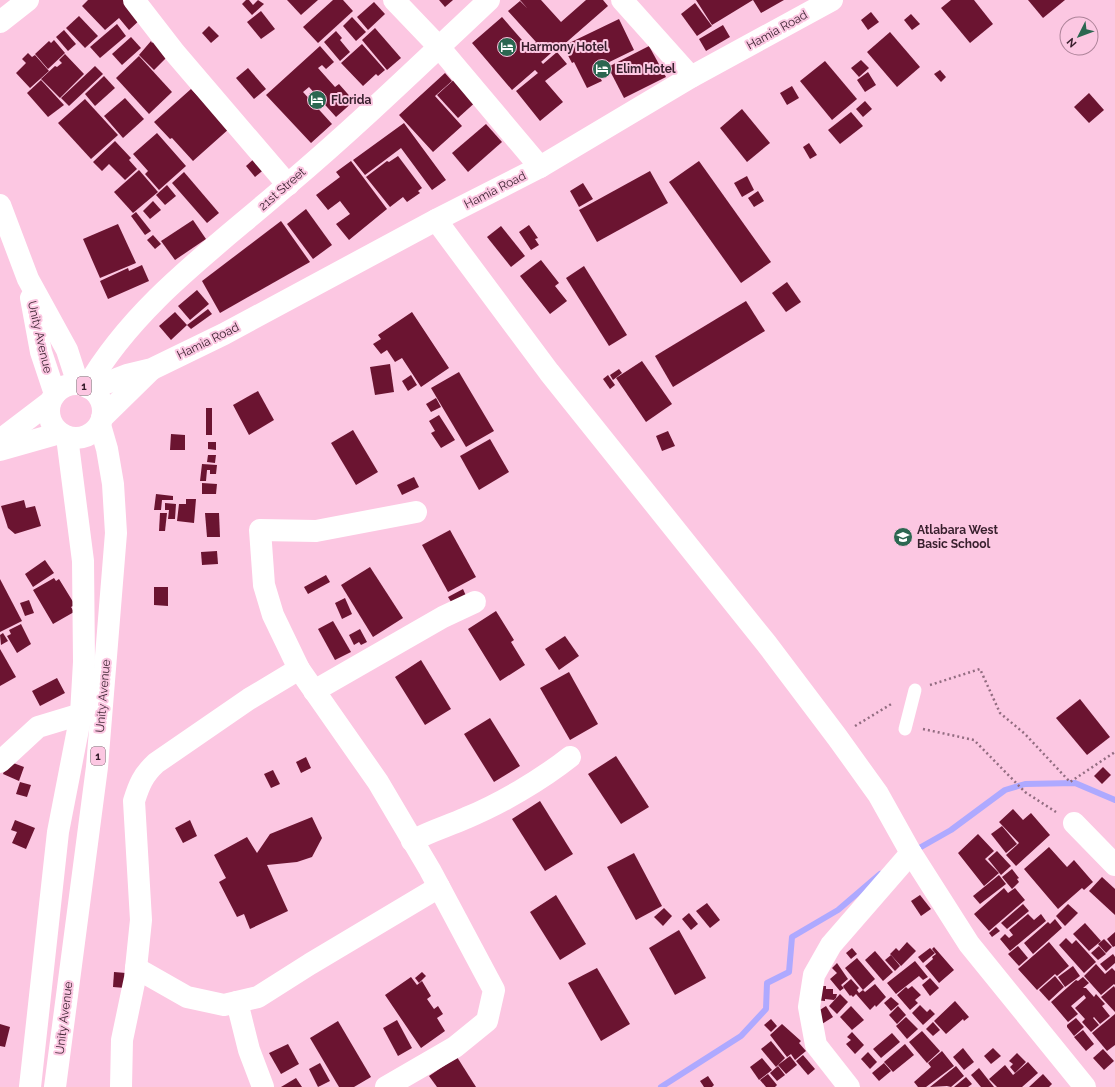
<svg xmlns="http://www.w3.org/2000/svg" width="1115" height="1087" font-family="Raleway,sans-serif">
<style>
.lines{fill:none;stroke-linecap:round;stroke-linejoin:round}
.stream{stroke:#aea9ff;stroke-width:6}
.building{fill:#6b1431}
.path{stroke:#926c80;stroke-width:2.5;stroke-dasharray:2 3;stroke-linecap:butt}
.service{stroke:#fff;stroke-width:13}
.minor{stroke:#fff;stroke-width:22}
.secondary{stroke:#fff;stroke-width:22}
.primary{stroke:#fff;stroke-width:22}
.labels{text-anchor:middle;stroke-width:4;stroke-linejoin:round;paint-order:stroke}
.shield{fill:#fcc7e2;stroke:#735163;stroke-width:1}
.shield-label{font-size:11px;font-weight:bold;fill:#381f2d}
.street-label{font-size:12px;fill:#381f2d;stroke:#fcc7e2}
.poi-label{font-size:12px;font-weight:bold;fill:#381f2d;stroke:#fcc7e2;text-anchor:start}
</style>
<rect width="100%" height="100%" fill="#fcc7e2"/>
<g class="lines">
<g class="stream">
<polyline points="914,851 951,830 1005,790 1025,784 1075,783 1115,800"/>
<polyline points="661,1087 741,1036 766,1009 767,983 789,972 792,937 838,910 880,874"/>
</g>
</g>
<g class="building">
<polygon points="88,0 126,0 142,18 129,30 119,18 105,30 82,6"/>
<polygon points="246,0 249,0 253,5 258,0 264,4 252,15 242,4"/>
<polygon points="287,0 318,0 301,15"/>
<polygon points="333,0 343,0 353,11 318,43 303,27"/>
<polygon points="439,0 453,0 445,7"/>
<polygon points="520,0 541,0 561,22 586,0 603,0 608,6 561,47 560,45 541,62 536,56 543,64 557,52 567,64 545,81 563,102 540,121 516,91 538,73 535,70 512,90 472,43 502,17 529,48 536,42 508,11 520,1 527,8"/>
<polygon points="696,0 784,0 761,13 753,0 712,25"/>
<polygon points="951,0 974,0 993,24 970,43 941,8"/>
<polygon points="1028,0 1065,0 1043,18"/>
<polygon points="374,2 385,14 368,30 357,17"/>
<polygon points="695,3 712,26 697,36 681,14"/>
<polygon points="261,11 275,29 261,39 247,22"/>
<polygon points="871,12 879,22 868,30 861,20"/>
<polygon points="911,14 920,24 912,30 904,20"/>
<polygon points="79,16 98,36 85,48 66,28"/>
<polygon points="352,17 366,32 356,41 343,26"/>
<polygon points="619,19 634,50 595,69 602,81 587,88 574,62 572,63 563,46"/>
<polygon points="117,24 126,36 100,58 90,47"/>
<polygon points="723,25 730,37 706,51 699,39"/>
<polygon points="209,26 219,36 211,43 202,33"/>
<polygon points="375,28 401,58 387,70 362,40"/>
<polygon points="64,30 76,44 68,51 56,37"/>
<polygon points="336,31 342,38 340,40 350,52 340,61 324,42"/>
<polygon points="890,32 920,67 897,87 867,52"/>
<polygon points="131,37 141,48 122,65 112,54"/>
<polygon points="54,40 65,53 48,69 35,54 49,41 51,43"/>
<polygon points="155,40 169,55 154,70 139,55 151,41 152,43"/>
<polygon points="362,44 385,70 378,76 376,74 363,86 341,63"/>
<polygon points="320,46 334,62 326,69 322,65 318,68 335,87 339,84 354,101 336,117 309,87 303,92 332,124 311,143 266,95"/>
<polygon points="649,46 666,77 624,98 608,67"/>
<polygon points="28,53 32,57 35,55 49,71 30,88 16,73 26,63 22,59"/>
<polygon points="65,54 84,74 60,98 41,79 55,66 57,67 62,63 59,60"/>
<polygon points="139,56 172,92 149,114 116,78"/>
<polygon points="861,60 869,68 859,77 851,68"/>
<polygon points="825,61 857,99 832,120 800,81"/>
<polygon points="95,66 103,74 69,106 61,98"/>
<polygon points="248,68 266,89 254,99 236,78"/>
<polygon points="940,70 946,77 941,82 934,74"/>
<polygon points="868,72 876,85 865,92 857,80"/>
<polygon points="445,73 452,81 435,96 462,126 433,152 399,115"/>
<polygon points="104,76 115,88 95,106 85,94"/>
<polygon points="458,76 479,99 458,118 437,95"/>
<polygon points="41,80 64,105 48,117 27,93"/>
<polygon points="792,86 799,98 787,105 780,93"/>
<polygon points="191,89 230,128 193,161 172,138 170,139 154,122"/>
<polygon points="1089,93 1104,110 1089,123 1074,107"/>
<polygon points="125,98 144,119 123,138 104,116"/>
<polygon points="85,99 118,135 91,159 58,123"/>
<polygon points="865,101 872,109 863,117 856,109"/>
<polygon points="742,109 770,143 747,162 720,128"/>
<polygon points="851,112 863,126 840,144 828,130"/>
<polygon points="404,123 446,180 432,190 401,148 365,175 353,160"/>
<polygon points="486,124 502,142 468,172 452,153"/>
<polygon points="157,133 186,166 159,190 145,174 148,171 133,154"/>
<polygon points="115,141 131,158 129,160 137,169 125,180 109,164 102,171 93,162"/>
<polygon points="809,143 817,155 810,159 803,147"/>
<polygon points="257,156 267,167 255,177 246,166"/>
<polygon points="398,156 422,188 418,191 420,193 407,202 403,197 390,207 366,177 387,161 389,162"/>
<polygon points="351,161 387,209 349,240 336,224 350,214 340,201 328,210 316,195 340,177 336,172"/>
<polygon points="699,161 771,262 741,283 669,182"/>
<polygon points="139,170 158,192 133,213 114,192"/>
<polygon points="650,171 668,203 597,242 579,210"/>
<polygon points="184,172 219,213 207,223 172,183"/>
<polygon points="747,176 754,190 742,197 734,183"/>
<polygon points="583,183 593,199 579,207 570,191"/>
<polygon points="167,185 176,196 165,205 156,195"/>
<polygon points="758,191 764,201 754,207 748,198"/>
<polygon points="153,201 161,210 150,219 143,211"/>
<polygon points="306,209 332,245 313,259 287,224"/>
<polygon points="136,212 151,231 145,235 131,216"/>
<polygon points="193,220 206,239 175,260 161,241"/>
<polygon points="281,221 310,262 220,313 202,281"/>
<polygon points="118,224 136,263 100,278 83,239"/>
<polygon points="529,225 538,238 535,239 539,245 531,250 519,232"/>
<polygon points="501,226 525,256 511,267 487,237"/>
<polygon points="153,235 161,244 155,249 147,240"/>
<polygon points="541,260 559,283 555,286 567,301 550,314 520,276"/>
<polygon points="142,265 149,281 108,299 100,281 128,268 129,271"/>
<polygon points="584,266 627,335 609,346 566,278"/>
<polygon points="787,282 801,302 786,312 772,293"/>
<polygon points="197,290 209,304 190,320 178,306"/>
<polygon points="746,301 765,331 673,387 655,356"/>
<polygon points="208,309 212,314 191,329 187,325"/>
<polygon points="175,312 187,325 171,340 159,326"/>
<polygon points="412,312 449,368 421,387 402,358 395,362 387,350 381,354 373,344 381,339 378,335"/>
<polygon points="642,361 672,404 646,422 616,378"/>
<polygon points="390,364 394,392 375,395 370,367"/>
<polygon points="619,369 622,373 613,380 610,375"/>
<polygon points="459,372 494,431 466,447 431,388"/>
<polygon points="411,375 417,385 408,391 402,381"/>
<polygon points="608,375 615,385 610,389 603,379"/>
<polygon points="258,391 274,420 249,435 233,405"/>
<polygon points="436,398 441,407 431,412 426,404"/>
<rect x="206" y="408" width="6" height="27"/>
<polygon points="439,415 455,440 441,448 431,433 435,431 429,421"/>
<polygon points="353,430 378,472 356,485 331,443"/>
<polygon points="668,431 675,446 662,451 656,436"/>
<polygon points="171,434 185,435 185,450 170,450"/>
<polygon points="490,439 509,472 479,490 460,456"/>
<polygon points="208,442 216,442 216,450 208,449"/>
<polygon points="208,455 216,455 215,463 207,462"/>
<polygon points="202,464 217,465 216,474 210,474 210,470 207,470 206,481 200,481"/>
<polygon points="414,477 419,487 402,495 397,485"/>
<polygon points="202,483 217,484 216,494 202,494"/>
<polygon points="156,494 173,496 173,500 162,500 161,510 154,510"/>
<polygon points="186,499 196,499 194,523 177,521 179,504 186,504"/>
<polygon points="24,500 26,508 35,506 41,526 15,534 8,528 1,506"/>
<polygon points="165,503 176,504 175,519 168,519 169,510 165,510"/>
<polygon points="160,513 167,513 165,531 159,531"/>
<polygon points="205,513 219,513 220,537 207,537"/>
<polygon points="450,530 476,577 448,592 422,545"/>
<polygon points="217,551 218,564 202,565 201,552"/>
<polygon points="45,560 54,573 33,587 25,574"/>
<polygon points="370,567 403,618 373,637 341,585"/>
<polygon points="326,575 330,582 308,594 304,587"/>
<polygon points="54,578 56,581 59,579 75,605 71,607 74,612 53,624 33,590"/>
<polygon points="0,579 22,621 0,632"/>
<polygon points="154,587 168,587 168,606 154,605"/>
<polygon points="463,589 467,598 453,605 448,597"/>
<polygon points="345,598 352,614 342,619 335,603"/>
<polygon points="29,600 34,613 25,616 20,603"/>
<polygon points="496,611 514,640 511,642 525,665 500,681 468,629"/>
<polygon points="333,621 351,652 335,660 318,629"/>
<polygon points="21,624 31,644 17,653 7,636 11,634 9,630"/>
<polygon points="360,629 367,642 361,645 359,642 354,645 349,635"/>
<polygon points="3,633 8,641 1,645 0,635"/>
<polygon points="565,636 579,656 559,670 545,649"/>
<polygon points="0,649 16,677 0,686"/>
<polygon points="421,660 451,709 425,725 395,677"/>
<polygon points="569,672 598,724 570,740 540,688"/>
<polygon points="57,678 65,693 40,706 32,691"/>
<polygon points="1080,699 1110,737 1087,755 1056,718"/>
<polygon points="490,718 520,766 494,782 464,734"/>
<polygon points="616,756 649,807 621,824 588,774"/>
<polygon points="306,757 311,768 301,773 296,762"/>
<polygon points="8,761 24,767 19,781 3,774"/>
<polygon points="1103,767 1111,775 1102,784 1094,776"/>
<polygon points="273,770 280,784 271,788 264,774"/>
<polygon points="20,782 31,785 27,797 16,794"/>
<polygon points="540,801 573,854 545,871 512,819"/>
<polygon points="1013,809 1023,820 1031,813 1050,835 1016,866 1006,855 1019,843 999,822"/>
<polygon points="312,817 322,838 312,857 297,862 267,865 288,911 250,929 244,914 237,917 219,882 226,878 214,855 247,837 257,853 270,834"/>
<polygon points="15,820 35,828 26,849 12,843 17,832 11,830"/>
<polygon points="190,820 197,836 183,843 175,828"/>
<polygon points="1002,826 1017,844 1006,853 991,834"/>
<polygon points="978,834 994,851 985,859 999,873 984,886 958,853"/>
<polygon points="1049,847 1067,867 1074,860 1093,882 1084,890 1082,888 1058,909 1024,869"/>
<polygon points="997,851 1011,866 1001,875 988,859"/>
<polygon points="634,853 662,906 636,920 607,867"/>
<polygon points="1012,869 1019,878 1017,879 1019,882 1012,889 1002,877"/>
<polygon points="999,875 1006,884 980,904 973,896"/>
<polygon points="1102,877 1115,889 1115,915 1089,891"/>
<polygon points="1004,888 1008,893 1015,888 1025,900 989,931 974,914"/>
<polygon points="556,895 586,944 560,960 530,912"/>
<polygon points="920,895 931,909 921,916 911,901"/>
<polygon points="707,903 720,920 710,928 696,911"/>
<polygon points="1023,904 1029,911 1007,929 1001,923"/>
<polygon points="1068,904 1078,913 1065,926 1056,916"/>
<polygon points="664,908 672,916 663,926 654,917"/>
<polygon points="689,913 698,924 691,930 682,919"/>
<polygon points="1028,914 1034,920 1041,914 1046,921 1010,951 1000,939 1005,934 1009,938 1013,935 1009,930"/>
<polygon points="1055,919 1062,928 1033,954 1024,943 1048,922 1050,924"/>
<polygon points="1085,923 1101,941 1089,951 1073,934"/>
<polygon points="996,927 1000,931 992,937 989,933"/>
<polygon points="679,930 706,978 675,995 649,948"/>
<polygon points="1115,932 1115,946 1113,947 1107,939"/>
<polygon points="1066,938 1072,944 1076,940 1096,962 1084,973 1059,945"/>
<polygon points="1104,939 1112,947 1106,953 1098,944"/>
<polygon points="907,942 916,951 901,966 890,954 896,948 899,951"/>
<polygon points="1049,942 1069,966 1057,976 1055,974 1037,990 1018,969"/>
<polygon points="1018,946 1028,958 1019,966 1008,954"/>
<polygon points="1099,946 1106,954 1098,960 1091,953"/>
<polygon points="934,947 954,970 939,983 925,966 933,959 932,957 936,954 932,949"/>
<polygon points="852,948 857,954 851,959 846,953"/>
<polygon points="930,948 935,953 923,963 918,957"/>
<polygon points="875,951 893,972 883,981 865,960"/>
<polygon points="1113,954 1115,957 1115,963 1106,971 1100,964"/>
<polygon points="891,955 900,966 895,971 885,960"/>
<polygon points="857,958 875,979 863,990 845,968"/>
<polygon points="915,961 928,977 923,980 919,976 896,994 887,983"/>
<polygon points="837,963 848,979 841,985 844,988 840,991 830,979 837,973 832,968"/>
<polygon points="1096,964 1105,974 1112,968 1115,971 1115,985 1114,984 1101,995 1084,976"/>
<polygon points="1073,966 1080,976 1065,987 1058,977"/>
<polygon points="597,968 630,1024 601,1041 568,983"/>
<polygon points="114,972 126,973 125,988 113,987"/>
<polygon points="422,972 426,976 419,983 415,978"/>
<polygon points="1055,976 1064,987 1049,1001 1039,990"/>
<polygon points="411,977 417,985 422,981 431,996 427,999 434,1009 438,1006 443,1014 437,1018 445,1031 421,1048 385,995"/>
<polygon points="1083,977 1089,983 1083,988 1086,988 1094,997 1096,994 1105,1004 1102,1006 1110,1016 1100,1024 1094,1017 1093,1018 1099,1025 1091,1032 1082,1022 1085,1019 1075,1008 1086,998 1084,995 1071,1006 1078,1014 1068,1022 1051,1002 1076,980 1078,981"/>
<polygon points="930,978 939,988 930,996 922,985"/>
<polygon points="851,979 859,988 857,990 859,993 863,990 865,992 875,984 886,997 876,1007 875,1005 870,1010 856,994 853,997 851,995 850,996 844,988 843,986"/>
<polygon points="816,986 826,986 826,989 833,989 833,994 837,994 836,998 834,1000 825,999 825,1001 815,1000"/>
<polygon points="912,986 921,995 915,1000 918,1003 910,1010 897,995 906,987 908,989"/>
<polygon points="1114,986 1115,988 1115,1012 1101,997"/>
<polygon points="840,994 848,1002 837,1014 829,1006"/>
<polygon points="891,997 899,1004 891,1011 884,1003"/>
<polygon points="955,1001 969,1017 964,1021 963,1019 946,1034 934,1021"/>
<polygon points="920,1005 927,1012 930,1009 935,1014 923,1025 912,1013"/>
<polygon points="826,1006 833,1017 822,1024 815,1013"/>
<polygon points="851,1006 864,1020 852,1030 840,1017"/>
<polygon points="898,1006 906,1015 897,1024 889,1015"/>
<polygon points="1115,1014 1115,1045 1107,1051 1092,1033"/>
<polygon points="906,1017 918,1029 907,1039 896,1026"/>
<polygon points="1076,1018 1084,1027 1074,1036 1067,1027 1067,1025"/>
<polygon points="771,1019 777,1026 771,1032 764,1025"/>
<polygon points="397,1020 412,1048 398,1056 383,1028"/>
<polygon points="338,1021 371,1077 354,1087 339,1087 310,1038"/>
<polygon points="933,1022 940,1030 933,1036 926,1029"/>
<polygon points="0,1024 10,1027 5,1047 0,1046"/>
<polygon points="782,1024 801,1041 799,1043 806,1051 795,1060 791,1054 787,1057 770,1035"/>
<polygon points="1083,1030 1094,1044 1086,1051 1074,1037"/>
<polygon points="922,1031 940,1051 927,1063 909,1042"/>
<polygon points="852,1032 864,1045 855,1054 846,1044 851,1040 847,1037"/>
<polygon points="892,1033 900,1042 881,1058 873,1049"/>
<polygon points="771,1041 785,1058 776,1067 761,1049"/>
<polygon points="288,1044 299,1064 281,1074 269,1053"/>
<polygon points="905,1044 914,1055 893,1072 884,1062"/>
<polygon points="963,1048 974,1062 964,1070 953,1057"/>
<polygon points="993,1048 1001,1056 991,1064 984,1056"/>
<polygon points="1103,1049 1114,1061 1104,1070 1093,1058"/>
<polygon points="942,1051 954,1066 926,1087 918,1087 914,1082 931,1067 928,1063"/>
<polygon points="868,1052 877,1062 870,1069 861,1059"/>
<polygon points="1017,1053 1026,1062 1015,1073 1010,1067 1013,1064 1009,1061"/>
<polygon points="803,1055 815,1069 808,1075 796,1061"/>
<polygon points="790,1056 797,1065 786,1074 778,1065"/>
<polygon points="457,1057 476,1087 437,1087 429,1076"/>
<polygon points="762,1058 772,1070 759,1080 750,1067"/>
<polygon points="1028,1062 1038,1073 1022,1087 997,1087 989,1079 1005,1065 1013,1075"/>
<polygon points="320,1063 330,1081 318,1087 309,1069"/>
<polygon points="884,1063 891,1071 879,1081 872,1073"/>
<polygon points="778,1066 785,1075 777,1081 770,1073"/>
<polygon points="956,1066 964,1076 951,1087 947,1086 930,1087"/>
<polygon points="979,1068 994,1087 981,1087 971,1075"/>
<polygon points="768,1074 777,1085 775,1087 766,1087 760,1080"/>
<polygon points="1043,1074 1052,1084 1049,1087 1029,1087"/>
<polygon points="708,1076 714,1085 712,1087 704,1087 700,1081"/>
<polygon points="966,1077 972,1084 968,1087 954,1087"/>
<polygon points="296,1078 302,1087 281,1087"/>
</g>
<g class="lines">
<g class="path">
<polyline points="930,685 980,669 1000,713 1025,734 1070,782 1115,752"/>
<polyline points="855,726 893,703"/>
<polyline points="923,729 974,740 1025,792 1056,812"/>
</g>
<polyline class="service" points="905,729 915,690"/>
<g class="minor">
<polyline points="134,0 175,53 288,185"/>
<polyline points="394,0 439,47 540,167"/>
<polyline points="622,0 691,77"/>
<polyline points="0,22 28,0"/>
<polyline points="436,220 549,372 766,643 837,737 878,794 911,853 969,944 1085,1087"/>
<path d="M87 387C135 304 215 248 286 186 356 127 422 63 489 0"/>
<polyline points="314,691 443,617 475,602"/>
<polyline points="0,762 38,727 81,714"/>
<polyline points="1074,823 1115,865"/>
<path d="M412 841C430 831 448 826 466 818 500 804 541 780 570 757"/>
<polyline points="136,968 187,997 224,1005 258,997 310,964 439,887"/>
<polyline points="237,1002 249,1050 263,1087"/>
<path d="M121 1087 122 1040 135 978 141 920 134 801C139 785 143 775 156 763L249 699 299 669"/>
<polyline points="386,1087 455,1047 487,1021 494,990 430,870 378,782 299,669 273,615 264,585 260,530 316,531 416,512"/>
<polyline points="849,1087 816,1045 809,1007 814,975 831,945 911,853"/>
</g>
<g class="secondary">
<polyline points="91,389 127,375 152,369 224,334 436,220 540,167 691,77 832,0"/>
<polyline points="102,418 151,370"/>
<polyline points="0,440 50,402"/>
<polyline points="0,450 60,433"/>
</g>
<g class="primary">
<polyline points="0,205 28,279 67,350 78,384"/>
<polyline points="31,298 41,352 55,394"/>
<circle cx="76" cy="411" r="27"/>
<polyline points="30,1087 58,832 81,714 84,662 83,561 67,437"/>
<polyline points="55,1087 97,767 116,533 113,484 107,449 100,425"/>
</g>
</g>
<defs>
<symbol id="hotel-disc" viewBox="-11 -11 22 22"><circle r="9.5" fill="#2c6751" stroke="#fcc7e2"/><path d="M-6-4.5h1.5V1H6V5H4.5V3h-9V5H-6ZM-4 0a1.8 1.8 0 1 1 3.6 0ZM.5 0V-2.5h3Q6-2.5 6 0Z" fill="#fff"/></symbol>
<symbol id="school-disc" viewBox="-11 -11 22 22"><circle r="9.5" fill="#2c6751" stroke="#fcc7e2"/><path d="M0-5L7-2L0 1L-7-2ZM-4 1L0 2.5L4 1V4Q0 6-4 4Z" fill="#fff"/></symbol>
</defs>
<g fill-rule="evenodd">
<use href="#hotel-disc" x="496" y="36" width="22" height="22"/>
<use href="#hotel-disc" x="591" y="58" width="22" height="22"/>
<use href="#hotel-disc" x="306" y="89" width="22" height="22"/>
<use href="#school-disc" x="892" y="526" width="22" height="22"/>
</g>
<g class="labels">
<g class="shield">
<rect x="77" y="377" width="14" height="18" rx="3"/>
<rect x="91" y="747" width="14" height="18" rx="3"/>
</g>
<g class="shield-label">
<text x="84" y="390">1</text>
<text x="98" y="760">1</text>
</g>
<g class="street-label">
<text transform="translate(777 30) rotate(-29)" y="4">Hamia Road</text>
<text transform="translate(282 189) rotate(-41)" y="4">21st Street</text>
<text transform="translate(495 190) rotate(-27)" y="4">Hamia Road</text>
<text transform="translate(40 337) rotate(77)" y="4">Unity Avenue</text>
<text transform="translate(208 341) rotate(-26)" y="4">Hamia Road</text>
<text transform="translate(103 696) rotate(-85)" y="4">Unity Avenue</text>
<text transform="translate(64 1018) rotate(-83)" y="4">Unity Avenue</text>
</g>
<g class="poi-label">
<text x="521" y="51">Harmony Hotel</text>
<text x="616" y="73">Elim Hotel</text>
<text x="331" y="104">Florida</text>
<text x="917" y="534">Atlabara West<tspan x="917" dy="14">Basic School</tspan></text>
</g>
</g>
<g transform="translate(1079 36) rotate(228)"><circle r="19" fill="#fcc7e2" stroke="#ae849a"/>
<path d="M0-3L7 15L0 10L-7 15Z" fill="#2c6751"/>
<text y="-6" font-size="11" font-weight="bold" text-anchor="middle" fill="#381f2d">N</text>
</g>
</svg>
